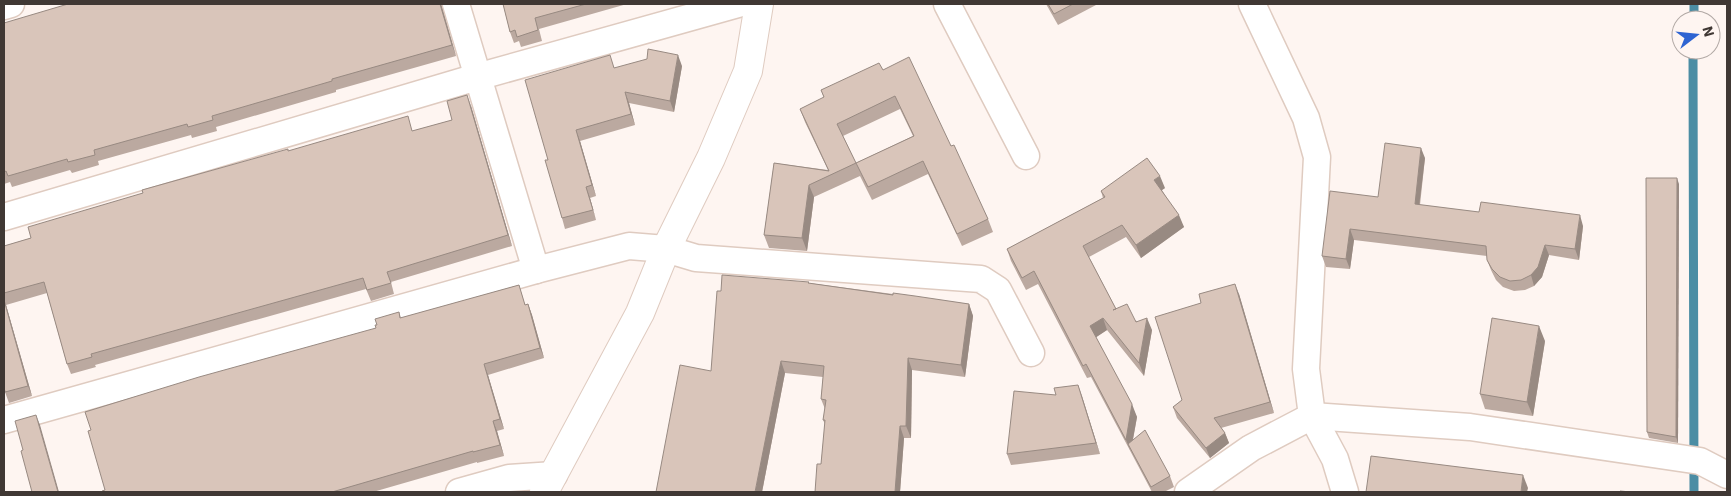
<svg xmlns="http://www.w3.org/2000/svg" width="1731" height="496" font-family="'IBM Plex Sans',sans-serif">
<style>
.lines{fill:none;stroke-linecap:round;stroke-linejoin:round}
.stream{stroke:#4b8da4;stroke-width:9}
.street-casing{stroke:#dfcbc0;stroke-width:29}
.secondary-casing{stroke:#dfcbc0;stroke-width:30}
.street{stroke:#fff;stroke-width:26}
.secondary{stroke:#fff;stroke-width:28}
.wall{fill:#bba9a0;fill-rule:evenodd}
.shaded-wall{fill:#988a82}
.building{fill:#d9c5ba;stroke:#988a82;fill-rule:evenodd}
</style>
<rect width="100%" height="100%" fill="#fef5f1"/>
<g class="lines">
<g class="stream">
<polyline points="1694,20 1694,4"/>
<polyline points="1693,50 1694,492"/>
</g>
<defs>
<g id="street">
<polyline points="456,4 536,270"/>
<polyline points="947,4 1026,156"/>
<polyline points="4,6 11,4"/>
<polyline points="4,217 477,77 738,4"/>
<polyline points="1312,416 1470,427 1700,461 1727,475"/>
<polyline points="1312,416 1335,459 1345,492"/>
<polyline points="4,420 536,270 629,246 666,249 696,258 981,279 998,290 1031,353"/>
<polyline points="459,492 509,478 554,475"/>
<polyline points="1188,492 1251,448 1312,416 1306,369 1317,157 1306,118 1252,4"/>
</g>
<polyline id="secondary" points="544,492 640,313 666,249 711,158 748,71 759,4"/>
</defs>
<use href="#street" class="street-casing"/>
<use href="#secondary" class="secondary-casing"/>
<use href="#street" class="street"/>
<use href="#secondary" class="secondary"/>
</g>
<g class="wall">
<polygon points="441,4 456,56 336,90 336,92 216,127 217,131 192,138 191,135 98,161 99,165 72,173 70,170 12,187 10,182 4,184 4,23"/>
<polygon points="503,4 627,4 539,29 542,41 521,47 519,41 514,43 510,32"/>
<polygon points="1046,4 1095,4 1096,5 1058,25"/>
<polygon points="682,66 674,112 629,103 635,125 580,141 596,196 590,198 596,220 565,229 562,218 548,160 615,68"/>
<path d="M883 70 951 146 988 219 993 232 962 246 928 174 872 200 860 176 814 197 807 251 769 248 764 235 774 163 828 170 805 122 800 109 824 98 821 90ZM900 109 913 136 856 163 843 136Z"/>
<polygon points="471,106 512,246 391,282 394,294 371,301 366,289 95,365 96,367 71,374 67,364 47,293 6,305 32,396 9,403 5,392 4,393 4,246 31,238 288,151 413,131 452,120"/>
<polygon points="1425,158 1420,205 1583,226 1579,260 1549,255 1542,277 1534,286 1525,290 1514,291 1503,287 1496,280 1491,270 1487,260 1487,256 1354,240 1350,269 1326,267 1322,256 1378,197"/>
<polygon points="1679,184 1678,443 1649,438 1647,432"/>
<polygon points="1165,188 1162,190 1184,227 1141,258 1126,237 1089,257 1116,309 1152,330 1144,376 1107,330 1096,337 1137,417 1133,440 1170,476 1174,487 1164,492 1152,492 1091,377 1087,378 1038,284 1026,290 1011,261 1007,249 1103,198 1101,191"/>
<polygon points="809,283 969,304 973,316 965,377 912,370 911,438 904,438 900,492 815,492 821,464 825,424 823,420 825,409 821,399 823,377 785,373 762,492 711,371"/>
<polygon points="519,285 525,305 528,304 532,315 544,358 488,375 504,429 497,431 504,456 477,463 477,462 373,492 102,492 376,328 399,312 401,318"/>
<polygon points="1239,294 1274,413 1221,428 1225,433 1229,443 1210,458 1177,418 1173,407 1182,400"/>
<polygon points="1545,341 1533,416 1485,409 1480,394"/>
<polygon points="1078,385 1100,454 1011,465 1007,454 1056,395"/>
</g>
<g class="shaded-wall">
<polygon points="440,4 441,4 456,56 452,45"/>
<polygon points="678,55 682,66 674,112 670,101"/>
<polygon points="625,92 629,103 635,125 631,114"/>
<polygon points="467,95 471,106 512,246 508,235"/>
<polygon points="576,130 580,141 596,196 592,185"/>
<polygon points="1421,148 1425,158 1418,215 1415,204"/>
<polygon points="1160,176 1165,188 1159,192 1154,180"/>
<polygon points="1677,178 1679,184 1678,443 1676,437"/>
<polygon points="809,185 814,197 807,251 802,238"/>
<polygon points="586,187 590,198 596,220 593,210"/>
<polygon points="1179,215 1184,227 1141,258 1136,245"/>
<polygon points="1580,215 1583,226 1579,260 1575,249"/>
<polygon points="1350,229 1354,240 1350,269 1346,259"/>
<polygon points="1545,245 1549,255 1542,277 1534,286 1531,275"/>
<polygon points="1235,284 1239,294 1274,413 1270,402"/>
<polygon points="4,299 6,305 32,396 28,386"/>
<polygon points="528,304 532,315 544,358 540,348"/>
<polygon points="969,304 973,316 965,377 961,365"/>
<polygon points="1103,318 1107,330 1095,338 1090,326"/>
<polygon points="1147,318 1152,330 1144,376 1139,363"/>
<polygon points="1539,326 1545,341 1533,416 1527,402"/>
<polygon points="908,358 912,370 911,438 906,426"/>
<polygon points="781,361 785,373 762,492 755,492"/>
<polygon points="484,364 488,375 504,429 500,419"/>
<polygon points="1078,385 1082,396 1100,454 1096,443"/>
<polygon points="1132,404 1137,417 1131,449 1128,444 1131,452 1126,440"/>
<polygon points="36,415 40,425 59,492 58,492"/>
<polygon points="493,421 497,431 504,456 500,445"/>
<polygon points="900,426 904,438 900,492 895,492"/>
<polygon points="1225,433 1229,443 1210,458 1206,448"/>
<polygon points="1523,475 1528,488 1527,492 1521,492"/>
</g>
<g class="building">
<polygon points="68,4 440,4 452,45 332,79 332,81 212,116 213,120 188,127 187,124 94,150 95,155 68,162 67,159 8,176 6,171 4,172 4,23"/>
<polygon points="503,4 586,4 535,18 538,30 517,37 515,30 510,32"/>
<polygon points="1048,4 1073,4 1054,14"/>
<polygon points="648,49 678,55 670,101 625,92 631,114 576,130 592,185 586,187 593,210 562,218 545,160 548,160 525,80 610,55 614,68 647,59"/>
<path d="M909 57 951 146 954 145 988 219 957 234 923 161 868 187 856 163 809 185 802 238 764 235 774 163 829 171 800 109 824 97 821 90 879 63 883 70ZM895 96 914 136 856 163 837 124Z"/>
<polygon points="467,95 508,235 387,272 391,283 367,290 363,278 91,354 92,357 67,364 44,282 4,293 4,246 31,238 28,227 143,193 142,190 288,149 288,151 408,116 412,131 452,120 447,101"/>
<polygon points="1385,143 1421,148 1415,204 1479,212 1481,202 1580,215 1575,249 1545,245 1538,267 1531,275 1521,280 1510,281 1500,277 1492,269 1487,260 1486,246 1350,229 1346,259 1322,256 1330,191 1378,197"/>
<polygon points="1147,158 1160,176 1154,180 1179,215 1136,245 1122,225 1083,246 1116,309 1113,310 1127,304 1136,322 1147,318 1139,363 1103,318 1090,326 1132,404 1126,440 1086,364 1083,366 1034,271 1022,278 1007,249 1105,197 1101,191"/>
<polygon points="1646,178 1677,178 1676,437 1647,432"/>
<polygon points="722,275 809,282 808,283 893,295 893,293 915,296 969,304 961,365 908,358 906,426 900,426 895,492 815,492 817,464 821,464 825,420 823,420 826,400 821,399 824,366 781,361 755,492 656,492 680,365 711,371 717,291 721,291"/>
<polygon points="1235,284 1270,402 1214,418 1225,433 1206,448 1173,407 1182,400 1155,317 1201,303 1199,294"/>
<polygon points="519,285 525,305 528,304 540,348 484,364 500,419 493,421 500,445 473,452 473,451 332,492 102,492 102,491 105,490 88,431 91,430 85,412 199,377 376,328 375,325 377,325 375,319 399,312 400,318"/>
<polygon points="4,300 28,386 5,392 4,387"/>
<polygon points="1492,318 1539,326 1527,402 1480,394"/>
<polygon points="1078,385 1096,443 1007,454 1014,391 1056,395 1054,388"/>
<polygon points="36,415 58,492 32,492 21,451 23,450 15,421"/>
<polygon points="1145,430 1170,476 1151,487 1128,444"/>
<polygon points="1371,456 1523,475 1521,492 1366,492"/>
<polygon points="1620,491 1631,492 1620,492"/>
</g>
<rect width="1731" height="496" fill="none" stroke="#403834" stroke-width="10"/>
<g transform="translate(1696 35) rotate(74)"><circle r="24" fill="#fef5f1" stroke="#b2a9a5"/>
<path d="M0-4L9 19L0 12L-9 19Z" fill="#2e64d2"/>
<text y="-8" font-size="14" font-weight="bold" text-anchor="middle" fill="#403834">N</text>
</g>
</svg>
